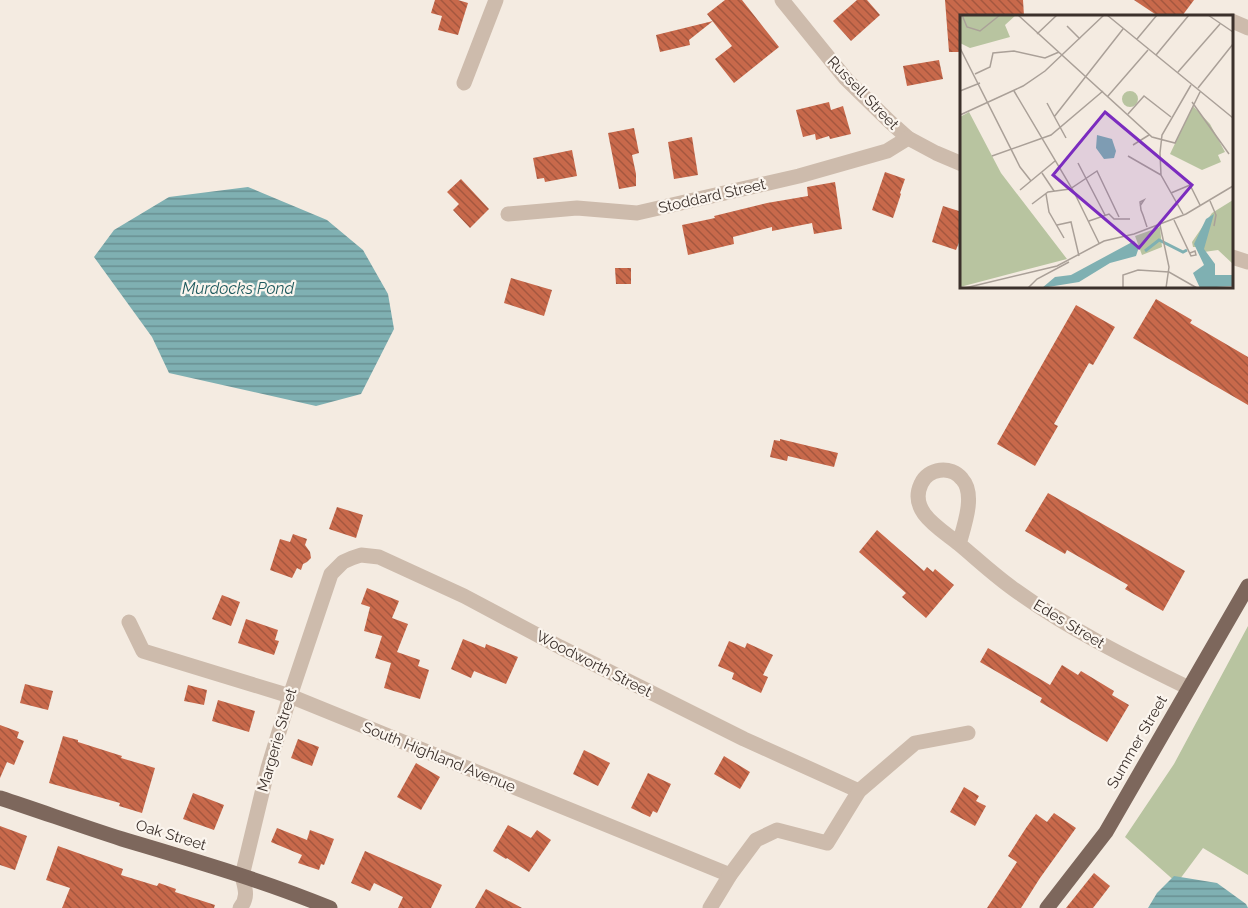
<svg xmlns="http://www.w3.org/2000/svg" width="1248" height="908" font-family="Raleway,sans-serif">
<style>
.green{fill:#b8c4a0}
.water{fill:url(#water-rules)}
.building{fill:url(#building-back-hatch)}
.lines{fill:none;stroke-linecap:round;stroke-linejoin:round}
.minor{stroke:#cdbbac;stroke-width:15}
.major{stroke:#7d675c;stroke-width:15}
.labels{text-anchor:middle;stroke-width:4.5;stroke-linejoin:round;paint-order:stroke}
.street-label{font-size:15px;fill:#3b302b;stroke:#fbf5ee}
.water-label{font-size:16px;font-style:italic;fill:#1f5a5e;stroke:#fbf5ee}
.inset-river{fill:none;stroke:#7fb0b2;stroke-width:3}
.inset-road{fill:none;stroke:#aaa098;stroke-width:1.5}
.view{fill:#7b2cbf;fill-opacity:0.15;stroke:#7b2cbf;stroke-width:3}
.inset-edge{fill:none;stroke:#3b302b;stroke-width:3}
</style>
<defs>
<pattern id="water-rules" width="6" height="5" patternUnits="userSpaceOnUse" patternTransform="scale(1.5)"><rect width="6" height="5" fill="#7fb0b2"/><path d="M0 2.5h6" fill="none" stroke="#699091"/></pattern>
<pattern id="building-back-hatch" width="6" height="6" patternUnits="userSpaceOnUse" patternTransform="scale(1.5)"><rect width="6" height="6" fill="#c8694b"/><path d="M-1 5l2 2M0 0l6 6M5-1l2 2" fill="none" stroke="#a4573f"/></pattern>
</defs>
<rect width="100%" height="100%" fill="#f4ebe1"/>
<polygon class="green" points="1248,626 1248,875 1203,848 1177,883 1125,837 1174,764"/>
<g class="water">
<polygon points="248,187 327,220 363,250 388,294 394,329 361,394 316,406 169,373 152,337 94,257 114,230 169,197"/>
<polygon points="1174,876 1217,883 1246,904 1248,908 1148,908 1157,893"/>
</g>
<g class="building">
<polygon points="435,0 458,0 468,3 458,35 438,30 442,16 431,13"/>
<polygon points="725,0 742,0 779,47 734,83 715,59 732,46 707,14"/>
<polygon points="857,0 867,0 880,15 851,41 833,21"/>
<polygon points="945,0 1023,0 1024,16 962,16 962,52 949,52"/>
<polygon points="1134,0 1194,0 1182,16 1158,16"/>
<polygon points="713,21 689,40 690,45 660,52 656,35"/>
<polygon points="939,60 943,79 907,86 903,66"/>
<polygon points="829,102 831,110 843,106 851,134 830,139 829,136 816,140 815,134 803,137 796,110"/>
<polygon points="634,128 639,153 632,155 636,174 636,186 619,189 608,133"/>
<polygon points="692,137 698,175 674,179 668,142"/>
<polygon points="572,150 577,176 545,182 544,178 537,179 533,158"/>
<polygon points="885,172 905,179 900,193 901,194 893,218 872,210"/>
<polygon points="461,179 489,209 470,228 453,210 459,204 447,192"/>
<polygon points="835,182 842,229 814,234 812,223 772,231 772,227 733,237 734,244 688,255 682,225 715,218 714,216 767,203 808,196 807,187"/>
<polygon points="943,206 962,212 962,235 956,250 932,242"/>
<polygon points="615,268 631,268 631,284 616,284"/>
<polygon points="511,278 552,290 544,316 504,303"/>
<polygon points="1156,299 1192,320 1190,323 1248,357 1248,405 1133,338"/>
<polygon points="1076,305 1115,327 1093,365 1089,363 1054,424 1058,426 1035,466 997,444"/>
<polygon points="780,439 838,453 834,467 788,456 787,461 770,457 774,440 780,441"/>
<polygon points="1048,493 1185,571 1163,611 1125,589 1128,585 1067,550 1065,554 1025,531"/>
<polygon points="337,507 363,515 356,538 329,529"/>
<polygon points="877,530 924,571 927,567 933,572 935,569 954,585 926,618 902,597 906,593 859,552"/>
<polygon points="293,534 307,539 305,545 310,552 311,558 307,562 303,564 301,570 297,568 292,578 270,570 280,539 290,542"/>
<polygon points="367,588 399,601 392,618 408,624 397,652 420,660 418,666 429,670 420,699 384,688 391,663 375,658 382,636 364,631 370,607 361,604"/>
<polygon points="222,595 240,602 231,626 212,619"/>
<polygon points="246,619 278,630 275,640 279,641 274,655 238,643"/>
<polygon points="463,639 485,648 486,644 518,657 506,684 474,671 471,678 451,669"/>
<polygon points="729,641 745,648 747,643 773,655 763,675 768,677 761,693 732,679 734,673 718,666"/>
<polygon points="988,648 1050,685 1062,665 1078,675 1081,671 1114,691 1112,695 1129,705 1107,742 1040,702 1042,698 980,662"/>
<polygon points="25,684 53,691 48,710 20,703"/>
<polygon points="188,685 207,690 204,705 184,701"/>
<polygon points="218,700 255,711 249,732 212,721"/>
<polygon points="0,725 19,732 17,738 24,741 14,765 7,762 0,778"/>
<polygon points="63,736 78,740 78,742 122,756 121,758 155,768 142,813 119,806 120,803 49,783"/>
<polygon points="298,739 319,747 312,766 291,758"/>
<polygon points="584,750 610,763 598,786 573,774"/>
<polygon points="724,756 750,772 740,789 714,774"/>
<polygon points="416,763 440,777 421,810 397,797"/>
<polygon points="648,773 671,784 657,813 653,811 650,817 631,808"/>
<polygon points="964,787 979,796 976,801 986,806 975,826 950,812"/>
<polygon points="193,793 224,805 214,830 183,819"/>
<polygon points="1054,813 1076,828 1040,878 1021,908 987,908 1017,862 1008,856 1026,828 1036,814 1047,822"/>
<polygon points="508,825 531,838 537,830 551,840 529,872 507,858 506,859 493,851"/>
<polygon points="0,826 27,836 15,870 0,865"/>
<polygon points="277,828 307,840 310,830 334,839 324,865 321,864 319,870 298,863 302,855 271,842"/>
<polygon points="58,846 123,869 121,875 157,886 159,883 176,889 175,892 215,905 214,908 62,908 70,888 46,880"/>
<polygon points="365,851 442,885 431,908 398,908 403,897 374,883 370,891 351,883"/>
<polygon points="1094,873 1110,886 1093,908 1066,908"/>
<polygon points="486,889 522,908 475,908"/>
</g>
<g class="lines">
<g class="minor">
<polyline points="782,0 846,79 889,121 908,138 936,153 962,164"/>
<polyline points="1232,21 1248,28"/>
<polyline points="464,83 496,0"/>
<polyline points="508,214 577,208 637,213 799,176 887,151 908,138"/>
<polyline points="1232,257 1248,262"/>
<path d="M959 544C964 526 976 494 962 479 951 465 928 468 921 484 908 512 941 529 959 544 977 559 995 576 1015 590 1069 629 1129 659 1189 688"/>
<polyline points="129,622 143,651 290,696 730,875"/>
<path d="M240 908C249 897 245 888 242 876L268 768 290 696 331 574 343 562 352 558 361 555 379 557 464 596 560 647 744 739 859 791"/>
<polyline points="710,908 730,875 756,840 777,830 827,843 859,791 915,743 968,733"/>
</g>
<g class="major">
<path d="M0 798C40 811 81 826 122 839 192 860 262 880 330 908"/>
<polyline points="1047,908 1106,832 1248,586"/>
</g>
</g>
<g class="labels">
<g class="street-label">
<text transform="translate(863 93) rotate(46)" y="5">Russell Street</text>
<text transform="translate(712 196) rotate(-13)" y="5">Stoddard Street</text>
<text transform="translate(1069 624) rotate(31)" y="5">Edes Street</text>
<text transform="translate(594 664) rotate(27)" y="5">Woodworth Street</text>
<text transform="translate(277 740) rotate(-74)" y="5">Margerie Street</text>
<text transform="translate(1137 742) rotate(-60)" y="5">Summer Street</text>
<text transform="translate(439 757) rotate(22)" y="5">South Highland Avenue</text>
<text transform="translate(171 835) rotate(17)" y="5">Oak Street</text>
</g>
<g class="water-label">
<text x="238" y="294">Murdocks Pond</text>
</g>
</g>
<g transform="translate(960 15)">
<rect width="273" height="273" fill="#f4ebe1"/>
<path d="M0 0H56L45 10 50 22 10 33 0 28ZM162 84a8 8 0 1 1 16 0a8 8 0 1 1-16 0ZM273 185V249L258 235 244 237 240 232H233L232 227 252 198ZM200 212 202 232 182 240 175 221Z" fill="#b8c4a0"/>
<path d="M233 91 250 109 265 137 258 140 261 147 242 155 210 139ZM9 97 41 158 107 244 0 272V102Z" fill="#b8c4a0"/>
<path d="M137 120 152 124 156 136 154 143 144 144 136 133ZM254 199 244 234 255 249V260H273V271L240 273 233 258 244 250 234 229 246 204ZM174 226 179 232 176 241 150 248 119 267 82 273 95 262 111 260Z" fill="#7fb0b2"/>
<path class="inset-river" d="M185 236 199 225 223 237 227 235"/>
<path class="inset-road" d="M2 0 7 12 20 16 40 0M58 0 192 122 215 128 240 77M147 0 273 103M248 0 273 17M107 11 120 24M77 19 97 0M177 24 197 0M0 33 60 152 71 166M196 40 229 0M218 57 260 9M15 59 30 52 33 38 54 36 85 43 99 37M238 73 273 29M0 76 20 68M54 76 114 177 139 228M148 81 188 35M232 87 269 139M87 88 106 123M168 99 184 81 211 102M0 100 63 71 85 56 144 0M94 102 163 14M173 130 189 120M32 141 91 120 143 76M168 141 201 160M118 148 145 200M82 158 94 176M60 175 95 146M211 178 230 170 240 190M86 179 89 197 104 223M250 186 256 200 254 211M72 189 88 177 110 174 137 156 159 202M180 191 184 185 180 187 181 195 183 200 187 212M223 199 201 160 200 138 202 120 231 70M214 205 231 241 236 240 235 236 230 238M129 206 149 199 154 204H170M97 210 111 207 119 241M200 210 209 252 206 273M5 273 97 251 144 226 174 219 226 199 273 171M68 273 77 264 109 247M163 273V260L178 255 209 257 237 273"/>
<path class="view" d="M145 97 232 170 179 233 93 160Z"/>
<rect width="273" height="273" class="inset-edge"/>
</g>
</svg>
